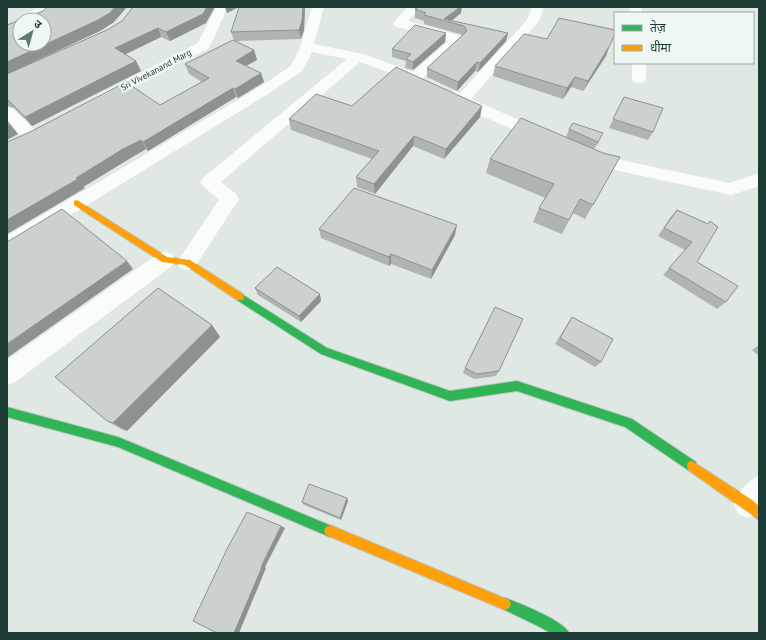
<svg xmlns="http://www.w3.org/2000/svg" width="766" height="640" font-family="'PT Sans','Noto Sans Devanagari',sans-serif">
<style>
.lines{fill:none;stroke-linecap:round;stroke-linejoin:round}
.fast-casing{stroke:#bcc7c4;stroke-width:2}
.slow-casing{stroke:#bcc7c4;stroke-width:2}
.street{fill:#fafcfb;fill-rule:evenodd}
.fast{fill:#30b455;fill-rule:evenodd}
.slow{fill:#ff9f0a;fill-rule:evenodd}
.wall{fill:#aeb4b1}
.shaded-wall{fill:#8d9290}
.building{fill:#cad1ce;stroke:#8d9290;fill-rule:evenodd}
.labels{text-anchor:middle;stroke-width:4;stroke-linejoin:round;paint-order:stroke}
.far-street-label{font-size:9px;fill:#1d3b35;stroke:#eef7f3}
</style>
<rect width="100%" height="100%" fill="#e0e8e4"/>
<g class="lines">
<defs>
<g id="fast">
<polygon points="240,293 327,348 450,391 517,381 632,419 696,462 697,466 696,470 692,471 688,470 625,427 517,391 450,401 321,354 237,300 236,297 237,294"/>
<polygon points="7,407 118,437 334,527 336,531 334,535 330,537 118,447 7,417"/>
<path d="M505 598C519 603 564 621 569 633H551L540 627 501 608 499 604 501 600Z"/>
</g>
<g id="slow">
<polygon points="77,200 167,257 190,260 243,294 244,297 243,300 237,300 185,265 162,262 74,205 74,201"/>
<polygon points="692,461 752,500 759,506 759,520 688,470 687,466 688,462"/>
<polygon points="330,525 509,600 511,604 509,608 505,610 326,535 324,531 326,527"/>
</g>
</defs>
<use href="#fast" class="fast-casing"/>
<use href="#slow" class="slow-casing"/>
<g class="street">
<path d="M40 7H54C46 19 33 20 20 20V23L18 20 19 17Z"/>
<polygon points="216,7 228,7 209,48 108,101 103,103 98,101 95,98 98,95 198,43"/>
<polygon points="312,7 324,7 314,44 363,54 413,72 448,41 394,26 393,23 408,7 421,7 408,21 462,36 464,39 420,81 415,82 360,62 221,182 236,194 239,199 194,268 187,270 180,268 177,262 219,200 203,186 200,182 203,178 347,59 312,52 302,71 268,94 14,250 7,253 7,236 258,88 291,66 300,47"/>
<polygon points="532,7 544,7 539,21 471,99 549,133 551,137 549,141 543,142 482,116 449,99 446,96 449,93 454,91 460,93 527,20"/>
<polygon points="629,7 641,7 642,13 630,13"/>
<polygon points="632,63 646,63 646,79 644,82 639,83 634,82 632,79"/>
<path d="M7 107 13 109 37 132 39 136 37 140C23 143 16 130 7 121Z"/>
<polygon points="587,150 606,157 730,183 759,173 759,186 731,195 596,166 581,160 579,156 581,152"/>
<polygon points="165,252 172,254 175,260 172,266 15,382 7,385 7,360 158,254"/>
<path d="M759 476V512L748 518 738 514 734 504C740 491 745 482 759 476Z"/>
</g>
<use href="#fast" class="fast"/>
<use href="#slow" class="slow"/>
</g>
<g class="wall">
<polygon points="225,7 305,7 304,30 301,39 236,41 254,50 257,60 246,66 261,73 264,82 238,98 236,97 148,151 146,149 129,159 83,187 85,188 7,234 160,105 202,82 189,74 185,64 234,40 231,32 239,7 227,13"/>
<polygon points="415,9 461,13 451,21 508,33 506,41 478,72 475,71 457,91 427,77 427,68 463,35 424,24 424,21 415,18"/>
<polygon points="43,11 114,22 100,31 15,71 107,30 206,23 170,41 161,37 125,54 136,61 141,71 32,126 14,108 7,106 7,25"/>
<polygon points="446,33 445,42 413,70 405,68 406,61 392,57 392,49"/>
<polygon points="606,56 583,91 571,87 563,99 493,76 495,66"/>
<polygon points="624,97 653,132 648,140 609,128"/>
<polygon points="352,106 482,106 480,117 444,159 413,146 375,194 357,187 356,177 372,159 291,130 289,119"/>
<polygon points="569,129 599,142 594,149 603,153 620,157 585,219 573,213 562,234 533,222 539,208 545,198 486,173 490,159 566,137"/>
<polygon points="677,210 708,224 697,262 726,302 717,309 663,275 685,250 658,236 670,218"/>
<polygon points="319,229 455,235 431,279 391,264 389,266 321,238"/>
<polygon points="255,288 321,301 301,322 258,295"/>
<polygon points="572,317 601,362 595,367 555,344 568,323"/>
<polygon points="212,325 220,337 127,431 121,429 107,421"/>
<polygon points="759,345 759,356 752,350"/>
<polygon points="465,368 499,371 496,376 474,379 463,373"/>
<polygon points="347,498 348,501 341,520 304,505 302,502"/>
</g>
<g class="shaded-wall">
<polygon points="115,7 127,7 114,22 100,31 7,74 7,62"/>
<polygon points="207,7 215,7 206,23 170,41 166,32"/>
<polygon points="225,7 239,7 227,13"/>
<polygon points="303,7 305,7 304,30 301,39 299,30"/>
<polygon points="460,7 462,7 461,13 450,22 444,19"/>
<polygon points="158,28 161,37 120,57 115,48"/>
<polygon points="446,33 445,42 413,70 413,62"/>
<polygon points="508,33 506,41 478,72 480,63"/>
<polygon points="610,45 606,56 583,91 588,81"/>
<polygon points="254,50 257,60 238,70 236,61"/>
<polygon points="136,61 141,71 32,126 25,117"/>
<polygon points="477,62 475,71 457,91 458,82"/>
<polygon points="261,73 264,82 238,98 235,89"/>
<polygon points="575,77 571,87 563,99 567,88"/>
<polygon points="233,88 236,97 148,151 143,142"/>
<polygon points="482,106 480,117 444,159 446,149"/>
<polygon points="10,124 18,134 7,140 7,126"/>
<polygon points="414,136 413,146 375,194 374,184"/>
<polygon points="141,140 146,149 129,159 83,187 85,188 7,234 7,220 123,149"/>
<polygon points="457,225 455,235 431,279 432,270"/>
<polygon points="391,254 391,264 389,266 389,257"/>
<polygon points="127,261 133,269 7,358 7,344"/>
<polygon points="320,294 321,301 301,322 299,316"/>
<polygon points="212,325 220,337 127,431 113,423"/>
<polygon points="347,498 348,501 341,520 340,518"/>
<polygon points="281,526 285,528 265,567 266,568 239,633 234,633 261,567"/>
</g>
<g class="building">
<path d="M47 7H115L110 13 96 21 7 62V25L43 11ZM20 20H44V44H20Z"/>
<polygon points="133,7 207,7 203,14 166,32 158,28 115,48 136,61 25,117 7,99 7,74 107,30 122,21"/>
<polygon points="239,7 303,7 302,21 299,30 231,32"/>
<polygon points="419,7 460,7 444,19 508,33 480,63 477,62 458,82 427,68 467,31 464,26 424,15 426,13 415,9"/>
<polygon points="559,18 615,30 615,33 610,45 588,81 575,77 567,88 495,66 524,34 547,39"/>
<polygon points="415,25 446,33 413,62 406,59 411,54 392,49"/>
<polygon points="233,40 254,50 236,61 261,73 235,89 233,88 143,142 141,140 123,149 76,178 78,179 7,220 7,142 30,132 126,82 160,105 209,78 185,64"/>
<polygon points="396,67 482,106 446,149 414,136 374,184 356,177 379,151 289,119 316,94 352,106"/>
<polygon points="624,97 663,108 653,132 613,119"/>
<polygon points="521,118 603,153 620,157 593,205 580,199 569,220 539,208 554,184 490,159"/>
<polygon points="7,121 10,124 7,126"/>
<polygon points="573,123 603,133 598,142 569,129"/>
<polygon points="354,188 457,225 432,270 391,254 389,257 319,229"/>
<polygon points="62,209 127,261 7,344 7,242"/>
<polygon points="677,210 708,224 710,221 718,227 697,262 738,286 726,302 669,268 692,242 664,228"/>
<polygon points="277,267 320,294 299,316 255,288"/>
<polygon points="158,288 212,325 113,423 107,421 55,377"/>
<polygon points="495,307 523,319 499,371 477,374 465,368"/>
<polygon points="572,317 613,339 601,362 560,338"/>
<polygon points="309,484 347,498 340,518 302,502"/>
<polygon points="247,512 281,526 261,567 262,567 234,633 217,633 193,621 227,549"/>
</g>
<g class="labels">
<g class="far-street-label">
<text transform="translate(156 70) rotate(-28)" y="3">Sri Vivekanand Marg</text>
</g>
</g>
<rect width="766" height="640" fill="none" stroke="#1d3b35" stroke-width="16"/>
<rect x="614" y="12" width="140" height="52" fill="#eef7f3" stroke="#9aaca7"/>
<rect x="622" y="25" width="20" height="6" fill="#30b455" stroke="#9aaca7"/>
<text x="650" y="32" font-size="12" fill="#1d3b35">तेज़</text>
<rect x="622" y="45" width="20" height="6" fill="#ff9f0a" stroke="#9aaca7"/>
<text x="650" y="52" font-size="12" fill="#1d3b35">धीमा</text>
<g transform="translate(32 32) rotate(37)"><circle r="19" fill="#eef7f3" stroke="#9aaca7"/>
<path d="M0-3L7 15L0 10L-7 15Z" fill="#617872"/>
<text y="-6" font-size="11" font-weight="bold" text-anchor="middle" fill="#1d3b35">उ</text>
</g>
</svg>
